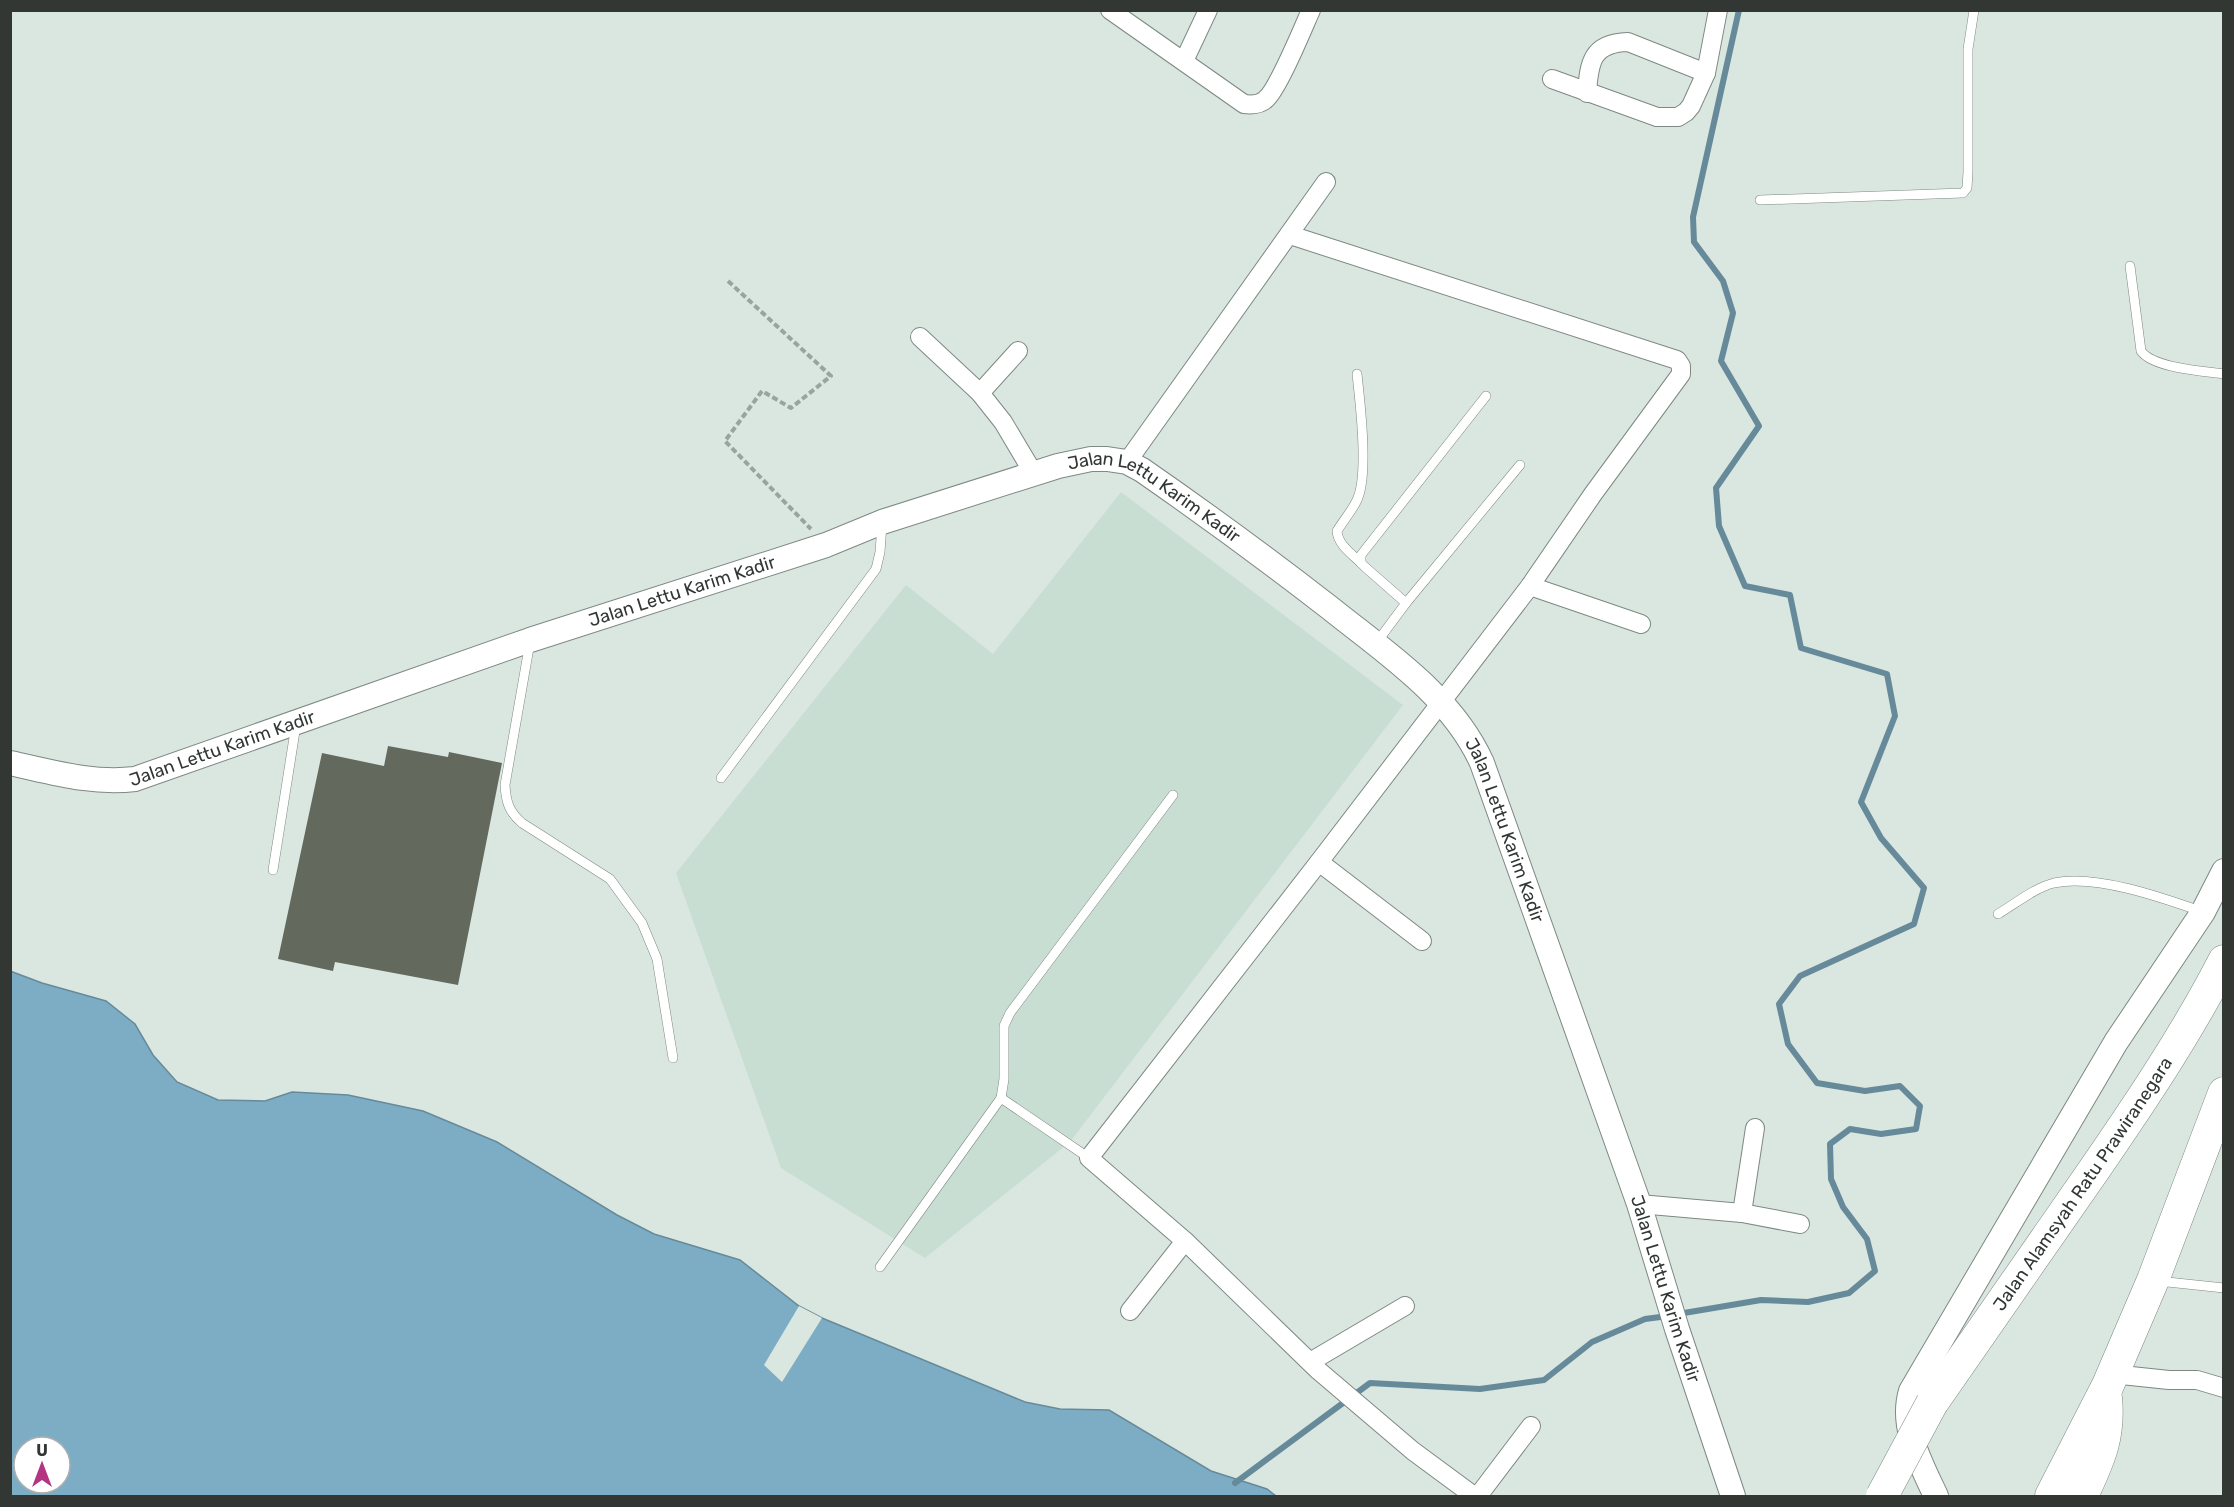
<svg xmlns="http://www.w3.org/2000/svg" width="2234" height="1507" font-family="Rubik,sans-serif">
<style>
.built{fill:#c9ded2}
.water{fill:#7dadc5;stroke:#668a9a;stroke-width:1.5;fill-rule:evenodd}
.pier{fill:#dae7e0}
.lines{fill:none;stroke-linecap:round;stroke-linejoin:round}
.stream{stroke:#668a9a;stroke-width:6}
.building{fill:#64695e}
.lane-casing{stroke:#7d8982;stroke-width:10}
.street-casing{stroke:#7d8982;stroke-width:20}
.secondary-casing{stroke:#7d8982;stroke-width:26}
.highway-casing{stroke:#7d8982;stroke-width:33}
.path{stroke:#9aa49f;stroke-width:4;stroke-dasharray:6 3;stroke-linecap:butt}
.lane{stroke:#fff;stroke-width:9}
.street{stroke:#fff;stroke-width:18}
.secondary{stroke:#fff;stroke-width:24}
.highway{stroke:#fff;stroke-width:32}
.highway-bridge-casing{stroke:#7d8982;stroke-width:33;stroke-linecap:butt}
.highway-bridge{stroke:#fff;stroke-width:32}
.labels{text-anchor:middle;stroke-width:6;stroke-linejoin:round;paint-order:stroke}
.street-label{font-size:18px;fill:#323734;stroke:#fff}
</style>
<rect width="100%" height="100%" fill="#dae7e0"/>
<polygon class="built" points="1121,492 1403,705 1070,1142 925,1258 781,1168 676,873 906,585 993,654"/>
<path class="water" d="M10 971 42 983 106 1001 135 1024 153 1055 177 1082 218 1100 265 1101 292 1092 348 1095 423 1111 497 1142 617 1215 654 1234 740 1260 799 1306 822 1318 1025 1402 1060 1409 1109 1410 1211 1471 1267 1489 1276 1496H11ZM24 1447H60V1483H24Z"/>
<polygon class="pier" points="799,1306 822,1318 782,1382 764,1365"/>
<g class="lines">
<g class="stream">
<polyline points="1678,1314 1761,1300 1808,1302 1849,1293 1875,1271 1867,1239 1843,1207 1831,1179 1830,1144 1850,1129 1881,1134 1916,1129 1920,1106 1900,1086 1865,1091 1817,1083 1788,1044 1779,1004 1800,976 1914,924 1924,888 1881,838 1861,802 1895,716 1887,674 1801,648 1790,595 1745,586 1719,526 1716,488 1759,426 1721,361 1733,313 1723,281 1694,242 1693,217 1739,10"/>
<polyline points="1235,1483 1370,1383 1480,1389 1544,1380 1592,1342 1645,1319 1668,1316"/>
</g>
</g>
<polygon class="building" points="388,746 448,757 449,752 502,763 458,985 335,962 333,971 278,959 322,753 384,766"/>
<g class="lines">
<defs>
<g id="lane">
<polyline points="1760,200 1963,193 1967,188 1968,172 1968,49 1974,10"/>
<path d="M2130 266 2141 351C2153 368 2203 371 2224 374"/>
<path d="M1357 374C1360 402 1369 475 1357 500 1352 511 1343 521 1337 531 1338 545 1352 554 1361 563"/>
<polyline points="1406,603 1365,567 1361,563 1361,555 1486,396"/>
<path d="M530 642 505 785C506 802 509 812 522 823L610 879 642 923 657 959 673 1058"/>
<polyline points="1377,642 1406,603 1520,465"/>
<polyline points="721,778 876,569 880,552 882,524"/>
<polyline points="273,870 296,725"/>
<path d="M1998 914C2015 904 2034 888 2054 883 2096 874 2163 898 2203 912"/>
<polyline points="1001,1098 1004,1079 1004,1026 1010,1013 1173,795"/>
<polyline points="880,1267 1001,1098 1089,1158"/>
<polyline points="2158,1281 2224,1288"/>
</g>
<g id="street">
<path d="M1110 10 1244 104C1252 105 1260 105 1266 99 1278 89 1303 28 1311 10"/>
<polyline points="1184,61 1208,10"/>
<polyline points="1552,79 1657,117 1678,117 1686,112 1691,106 1706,73 1718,10"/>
<path d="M1587 93C1589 62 1592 43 1628 42L1706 73"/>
<polyline points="1290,235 1677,360 1681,366 1681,374 1593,494 1530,586 1319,862 1089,1158 1185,1241 1319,1371 1413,1451 1474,1496"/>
<polyline points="920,337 980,393 1003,422 1034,474"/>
<polyline points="980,393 1018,351"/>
<polyline points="1127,462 1326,182"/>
<polyline points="1530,586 1641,624"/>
<polyline points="1319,862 1422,941"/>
<polyline points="1639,1204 1742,1213 1800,1224"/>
<polyline points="1742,1213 1755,1128"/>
<polyline points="1130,1311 1185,1241"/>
<polyline points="1310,1362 1405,1306"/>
<polyline points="2112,1374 2169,1380 2197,1380 2224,1388"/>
<polyline points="1478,1496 1531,1426"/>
</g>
<g id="secondary">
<path id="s1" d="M10 763C52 772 91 784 135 779L530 640 826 545 882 522 1058 466 1091 459H1107L1127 462 1142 470C1207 515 1268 560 1330 608 1386 653 1452 696 1482 763L1639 1204 1677 1329 1733 1496"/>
<path d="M1936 1496C1921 1464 1900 1427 1911 1391L2116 1042 2203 912 2224 871"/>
</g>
<g id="highway">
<path id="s2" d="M1932 1403C1986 1324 2042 1246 2096 1167 2142 1100 2187 1033 2224 961"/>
<polyline points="2051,1496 2108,1385 2153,1280 2224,1093"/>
<path d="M2082 1496C2098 1461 2110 1438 2106 1398"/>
</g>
</defs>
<use href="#lane" class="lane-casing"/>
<use href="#street" class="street-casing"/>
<use href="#secondary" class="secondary-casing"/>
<use href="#highway" class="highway-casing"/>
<polyline class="path" points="728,281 831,376 791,408 762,391 725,441 811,529"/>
<use href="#lane" class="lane"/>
<use href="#street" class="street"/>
<use href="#secondary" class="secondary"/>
<use href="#highway" class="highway"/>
<defs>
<polyline id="highway-bridge" points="1882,1496 1932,1403"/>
</defs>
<use href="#highway-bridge" class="highway-bridge-casing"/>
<use href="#highway-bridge" class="highway-bridge"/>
</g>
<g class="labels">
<g class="street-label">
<text dy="6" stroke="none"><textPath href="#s1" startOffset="1209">Jalan Lettu Karim Kadir</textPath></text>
<text dy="6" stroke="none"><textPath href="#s1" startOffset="705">Jalan Lettu Karim Kadir</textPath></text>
<text dy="6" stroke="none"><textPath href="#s1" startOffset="219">Jalan Lettu Karim Kadir</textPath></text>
<text dy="6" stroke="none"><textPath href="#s1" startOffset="1712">Jalan Lettu Karim Kadir</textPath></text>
<text dy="6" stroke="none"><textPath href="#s2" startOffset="266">Jalan Alamsyah Ratu Prawiranegara</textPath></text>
<text dy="6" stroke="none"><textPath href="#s1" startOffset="2198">Jalan Lettu Karim Kadir</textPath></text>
</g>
</g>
<rect width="2234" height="1507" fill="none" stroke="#323734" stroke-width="24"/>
<g transform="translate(42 1465)"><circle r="28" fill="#ffffff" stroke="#adafae" stroke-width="1.5"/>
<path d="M0-4.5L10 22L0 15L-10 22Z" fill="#b33480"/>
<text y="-9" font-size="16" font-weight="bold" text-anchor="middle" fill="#323734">U</text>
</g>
</svg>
